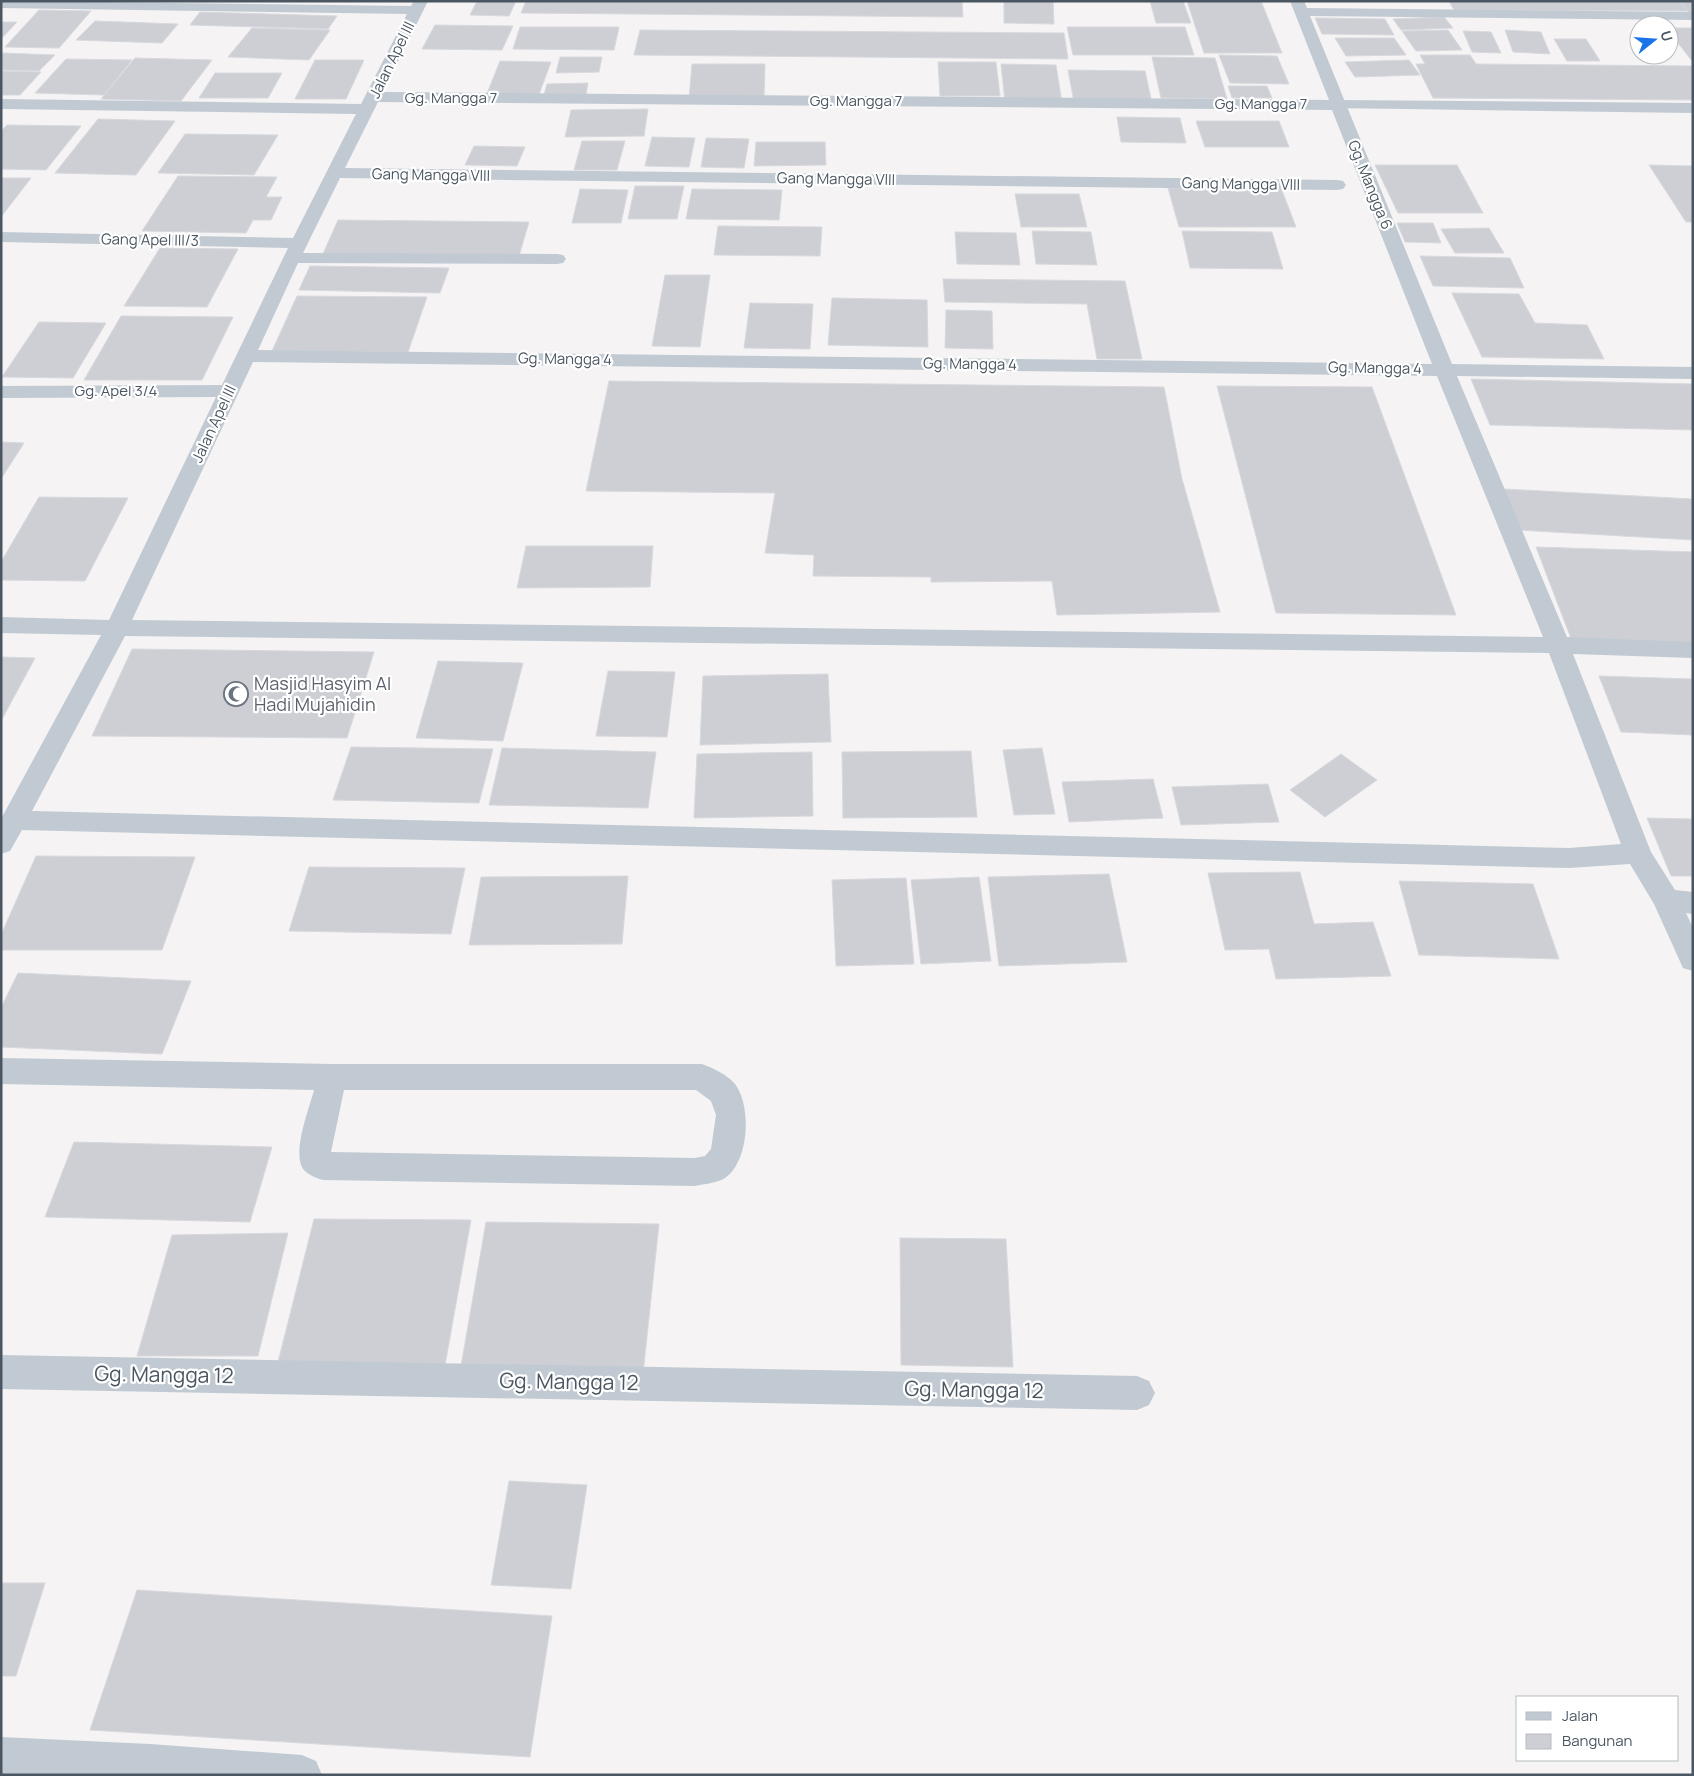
<svg xmlns="http://www.w3.org/2000/svg" width="1694" height="1776" font-family="Manrope,sans-serif">
<style>
.building{fill:#cdcfd5;stroke:#d7d9de}
.lines{fill:none;stroke-linecap:round;stroke-linejoin:round}
.lane{fill:#c1cad2;fill-rule:evenodd}
.street{fill:#c1cad2;fill-rule:evenodd}
.labels{text-anchor:middle;stroke-width:4.5;stroke-linejoin:round;paint-order:stroke}
.far-street-label{font-size:15px;fill:#4a5661;stroke:#fff}
.worship-label{font-size:18px;fill:#5b616d;stroke:#fff;text-anchor:start}
.near-street-label{font-size:21px;fill:#4a5661;stroke:#fff}
</style>
<rect width="100%" height="100%" fill="#f5f3f3"/>
<g class="building">
<polygon points="477,1 516,1 509,16 470,15"/>
<polygon points="526,1 962,1 963,17 521,13"/>
<polygon points="1004,1 1053,1 1054,24 1004,23"/>
<polygon points="1150,1 1183,1 1191,23 1156,23"/>
<polygon points="1187,1 1261,1 1282,53 1204,53"/>
<polygon points="1449,1 1679,1 1688,11 1454,10"/>
<polygon points="1680,1 1693,1 1693,13 1689,13"/>
<polygon points="39,10 91,11 59,48 5,47"/>
<polygon points="200,12 337,16 328,29 190,25"/>
<polygon points="1444,17 1453,28 1401,30 1393,19"/>
<polygon points="1315,18 1385,19 1394,35 1322,34"/>
<polygon points="95,21 178,24 162,43 76,40"/>
<polygon points="1,22 17,22 1,39"/>
<polygon points="435,25 513,26 502,50 422,49"/>
<polygon points="520,27 619,27 614,50 513,49"/>
<polygon points="1067,27 1185,27 1194,55 1073,55"/>
<polygon points="252,28 330,30 309,60 228,57"/>
<polygon points="1669,28 1693,28 1693,62 1669,32"/>
<polygon points="640,30 1064,33 1068,59 634,55"/>
<polygon points="1448,30 1462,50 1416,51 1402,31"/>
<polygon points="1505,30 1541,32 1550,54 1513,52"/>
<polygon points="1463,31 1491,32 1501,53 1472,52"/>
<polygon points="1335,38 1394,38 1406,55 1346,56"/>
<polygon points="1554,39 1586,39 1600,61 1567,61"/>
<polygon points="2,53 55,55 39,71 1,70"/>
<polygon points="1219,55 1277,56 1289,84 1230,83"/>
<polygon points="1420,55 1470,55 1476,64 1693,66 1693,100 1433,98 1416,64 1425,64"/>
<polygon points="560,57 602,57 599,72 556,73"/>
<polygon points="1152,57 1215,58 1227,99 1161,98"/>
<polygon points="135,58 212,60 181,101 101,99"/>
<polygon points="66,59 132,60 104,95 35,93"/>
<polygon points="315,60 364,60 346,99 295,99"/>
<polygon points="1409,60 1420,75 1355,77 1345,62"/>
<polygon points="500,61 551,62 538,97 486,96"/>
<polygon points="938,62 996,62 1000,96 940,96"/>
<polygon points="692,64 765,64 764,98 689,99"/>
<polygon points="1001,64 1056,65 1062,103 1005,102"/>
<polygon points="1068,70 1145,71 1152,103 1074,102"/>
<polygon points="1,71 41,72 20,95 1,95"/>
<polygon points="215,73 282,73 268,98 199,98"/>
<polygon points="588,83 586,94 544,95 547,84"/>
<polygon points="1228,86 1267,86 1272,98 1232,98"/>
<polygon points="648,109 644,136 565,137 571,110"/>
<polygon points="1117,117 1180,118 1186,143 1121,142"/>
<polygon points="98,119 175,121 136,175 55,173"/>
<polygon points="1196,121 1279,121 1289,147 1205,147"/>
<polygon points="7,125 81,126 46,170 1,169 1,131"/>
<polygon points="185,134 278,135 254,175 158,173"/>
<polygon points="652,137 695,138 689,167 645,166"/>
<polygon points="706,138 749,139 744,168 701,167"/>
<polygon points="582,141 625,141 617,170 574,170"/>
<polygon points="756,142 825,142 826,165 754,166"/>
<polygon points="474,146 525,147 517,166 465,165"/>
<polygon points="1375,165 1457,165 1483,213 1398,213"/>
<polygon points="1649,165 1693,166 1693,222 1686,222"/>
<polygon points="178,176 277,177 266,197 282,197 271,220 253,220 246,233 142,231"/>
<polygon points="1,178 31,178 1,217"/>
<polygon points="635,186 684,186 677,219 628,219"/>
<polygon points="1168,188 1281,188 1296,227 1179,227"/>
<polygon points="580,189 628,190 621,223 572,223"/>
<polygon points="692,189 782,190 779,220 686,219"/>
<polygon points="1015,194 1079,194 1087,227 1021,227"/>
<polygon points="338,220 529,222 519,256 323,254"/>
<polygon points="1397,223 1433,223 1441,243 1405,242"/>
<polygon points="718,226 822,227 820,256 714,255"/>
<polygon points="1489,228 1504,253 1455,253 1441,229"/>
<polygon points="1032,231 1091,232 1097,265 1036,264"/>
<polygon points="1182,231 1272,232 1283,269 1190,268"/>
<polygon points="955,232 1016,233 1020,265 957,264"/>
<polygon points="160,248 238,249 207,307 124,306"/>
<polygon points="1420,256 1510,258 1524,288 1433,286"/>
<polygon points="310,266 449,268 440,293 299,290"/>
<polygon points="665,275 710,275 700,347 652,346"/>
<polygon points="943,279 1125,281 1142,359 1097,359 1087,304 945,302"/>
<polygon points="1452,293 1519,294 1535,323 1587,325 1604,359 1482,357"/>
<polygon points="297,296 427,297 408,352 272,351"/>
<polygon points="832,298 927,300 928,347 828,345"/>
<polygon points="750,303 813,304 810,349 744,348"/>
<polygon points="946,310 992,311 993,349 945,348"/>
<polygon points="121,316 233,317 202,380 84,380"/>
<polygon points="39,322 106,323 73,378 2,377"/>
<polygon points="1471,379 1693,384 1693,430 1490,425"/>
<polygon points="609,381 1164,387 1182,479 1220,612 1057,615 1052,581 931,582 931,577 813,576 814,555 765,553 775,493 586,491"/>
<polygon points="1217,386 1372,387 1456,615 1276,613"/>
<polygon points="1,442 24,443 1,479"/>
<polygon points="1504,489 1693,499 1693,540 1517,530"/>
<polygon points="39,497 128,498 85,581 1,580 1,562"/>
<polygon points="526,546 653,546 650,587 517,588"/>
<polygon points="1536,547 1693,552 1693,645 1572,641"/>
<polygon points="132,649 374,652 347,738 92,736"/>
<polygon points="1,657 35,658 1,721"/>
<polygon points="438,661 523,663 503,741 416,738"/>
<polygon points="608,671 675,672 667,737 596,736"/>
<polygon points="828,674 831,742 700,745 703,676"/>
<polygon points="1599,676 1693,679 1693,735 1621,732"/>
<polygon points="351,747 493,749 479,803 333,800"/>
<polygon points="502,748 656,752 648,808 489,805"/>
<polygon points="1042,748 1055,814 1014,815 1003,750"/>
<polygon points="971,751 977,817 843,818 842,752"/>
<polygon points="812,752 813,816 694,818 697,754"/>
<polygon points="1341,754 1377,780 1325,817 1290,790"/>
<polygon points="1153,779 1163,818 1069,822 1062,782"/>
<polygon points="1268,784 1279,822 1181,825 1172,787"/>
<polygon points="1647,818 1693,819 1693,876 1671,876"/>
<polygon points="36,856 195,857 162,950 1,950 1,935"/>
<polygon points="309,867 465,868 451,934 289,931"/>
<polygon points="1300,872 1314,924 1373,922 1391,976 1276,979 1269,949 1225,950 1208,873"/>
<polygon points="1109,874 1127,962 999,966 988,877"/>
<polygon points="628,876 622,944 469,945 481,877"/>
<polygon points="979,877 991,961 921,964 911,880"/>
<polygon points="906,878 914,964 836,966 832,880"/>
<polygon points="1399,881 1533,884 1559,959 1419,955"/>
<polygon points="18,973 191,981 162,1054 1,1047 1,1008"/>
<polygon points="74,1142 272,1147 250,1222 45,1217"/>
<polygon points="314,1219 471,1220 444,1371 276,1370"/>
<polygon points="486,1222 659,1224 643,1374 460,1372"/>
<polygon points="288,1233 258,1356 137,1356 172,1235"/>
<polygon points="900,1238 1006,1239 1013,1367 901,1365"/>
<polygon points="509,1481 587,1485 571,1589 491,1585"/>
<polygon points="1,1583 45,1583 16,1676 1,1676"/>
<polygon points="137,1590 552,1616 530,1757 90,1730"/>
</g>
<g class="lines">
<polygon class="lane" points="1339,100 1693,103 1693,113 1333,108 1331,105 1333,102"/>
<g class="street">
<path d="M1 1 411 6 414 1H428L383 92 1329 100 1290 1H1304L1307 8 1693 12V20L1310 16 1452 364 1693 367V379L1457 376 1567 637 1693 642V658L1573 654 1651 852 1675 890 1693 892V914L1686 913 1693 928V971L1683 968 1654 904 1630 864 1569 868 22 830 10 851 1 854V819L101 635 1 633V617L109 620 216 397 1 398V386L222 385 288 248 1 242V232L293 238 356 114 1 109V99L361 104 407 14 1 8ZM378 102 1332 110 1432 364 258 350 298 263 557 264 563 263 566 259 563 255 557 254 303 253 340 178 1337 190 1343 189 1346 185 1343 181 1337 180 345 168ZM253 362 1437 376 1543 637 132 620ZM125 636 1549 653 1621 844 1569 848 32 811Z"/>
<path d="M1 1058 332 1064H702C713 1068 728 1075 735 1084 752 1106 749 1162 725 1178 717 1183 704 1184 695 1186L323 1180C316 1178 308 1175 303 1169 292 1152 309 1109 314 1090L1 1084ZM344 1090H696L711 1101 716 1115 711 1149 705 1156 695 1158 331 1152Z"/>
<polygon points="1,1355 1137,1376 1149,1381 1155,1393 1149,1405 1137,1410 1,1389"/>
<polygon points="1,1737 150,1744 302,1755 316,1761 322,1775 1,1775"/>
</g>
</g>
<defs>
<symbol id="mosque-ring" viewBox="-11 -11 22 22"><circle r="9.5" fill="#fff" stroke="#6b7280" stroke-width="1.5"/><path d="M3.5-4.9A6 6 0 1 0 3.5 4.9A5 5 0 1 1 3.5-4.9Z" fill="#6b7280"/></symbol>
</defs>
<g fill-rule="evenodd">
<use href="#mosque-ring" x="222" y="680" width="28" height="28"/>
</g>
<g class="labels">
<g class="far-street-label">
<text transform="translate(392 60) rotate(-64)" y="5">Jalan Apel III</text>
<text x="451" y="103">Gg. Mangga 7</text>
<text x="856" y="106">Gg. Mangga 7</text>
<text x="1261" y="109">Gg. Mangga 7</text>
<text transform="translate(431 175) rotate(1)" y="5">Gang Mangga VIII</text>
<text transform="translate(836 179) rotate(1)" y="5">Gang Mangga VIII</text>
<text transform="translate(1241 184) rotate(1)" y="5">Gang Mangga VIII</text>
<text transform="translate(1370 185) rotate(68)" y="5">Gg. Mangga 6</text>
<text transform="translate(150 240) rotate(1)" y="5">Gang Apel III/3</text>
<text transform="translate(565 359) rotate(1)" y="5">Gg. Mangga 4</text>
<text transform="translate(970 364) rotate(1)" y="5">Gg. Mangga 4</text>
<text transform="translate(1375 368) rotate(1)" y="5">Gg. Mangga 4</text>
<text x="116" y="396">Gg. Apel 3/4</text>
<text transform="translate(214 424) rotate(-65)" y="5">Jalan Apel III</text>
</g>
<g class="worship-label">
<text x="254" y="690">Masjid Hasyim Al<tspan x="254" dy="21">Hadi Mujahidin</tspan></text>
</g>
<g class="near-street-label">
<text transform="translate(164 1375) rotate(1)" y="7">Gg. Mangga 12</text>
<text transform="translate(569 1382) rotate(1)" y="7">Gg. Mangga 12</text>
<text transform="translate(974 1390) rotate(1)" y="7">Gg. Mangga 12</text>
</g>
</g>
<rect width="1694" height="1776" fill="none" stroke="#4a5661" stroke-width="5"/>
<rect x="1516" y="1696" width="162" height="65" fill="#ffffff" stroke="#b7bbc0"/>
<rect x="1526" y="1712" width="25" height="8" fill="#c1cad2" stroke="#b7bbc0"/>
<text x="1562" y="1721" font-size="15" fill="#4a5661">Jalan</text>
<rect x="1526" y="1734" width="25" height="15" fill="#cdcfd5" stroke="#b7bbc0"/>
<text x="1562" y="1746" font-size="15" fill="#4a5661">Bangunan</text>
<g transform="translate(1654 40) rotate(73)"><circle r="24" fill="#ffffff" stroke="#b7bbc0"/>
<path d="M0-4L9 19L0 12L-9 19Z" fill="#1a73e8"/>
<text y="-8" font-size="14" font-weight="bold" text-anchor="middle" fill="#4a5661">U</text>
</g>
</svg>
